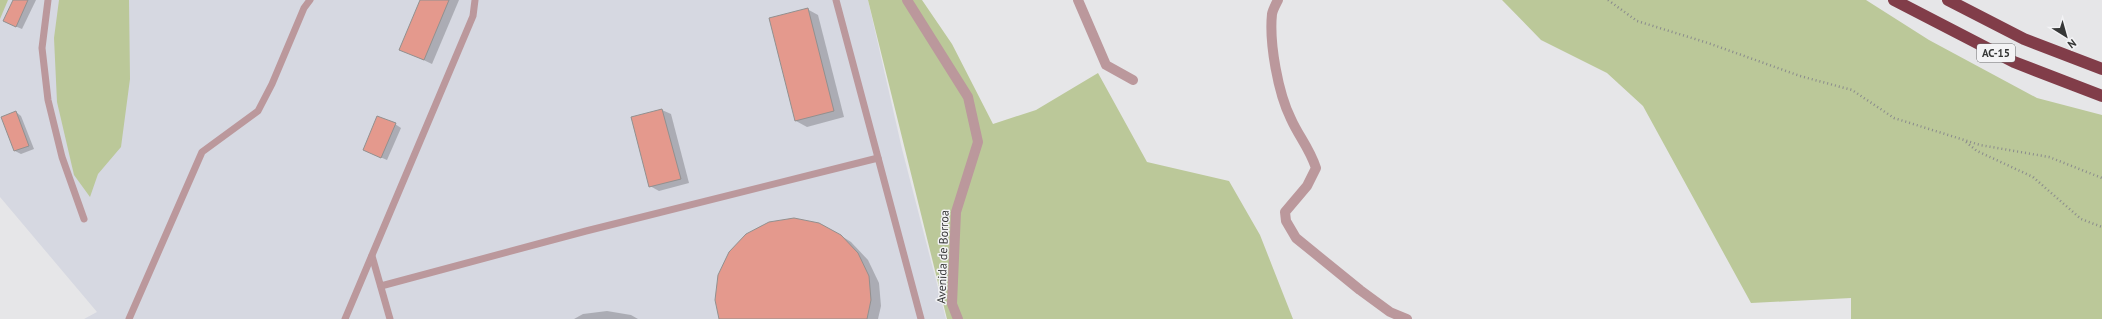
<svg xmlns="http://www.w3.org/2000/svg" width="2102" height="319" font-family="'PT Sans',sans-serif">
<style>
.built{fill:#d6d8e1}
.green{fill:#bbc899}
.shadow{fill:#0003}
.building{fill:#e4998d;stroke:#92908f}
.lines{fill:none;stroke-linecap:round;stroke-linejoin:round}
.path{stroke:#8a8b8c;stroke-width:2.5;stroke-dasharray:1 3;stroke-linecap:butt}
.service{stroke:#bb989c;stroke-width:7}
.minor{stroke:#bb989c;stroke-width:10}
.motorway{stroke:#813d49;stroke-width:12}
.labels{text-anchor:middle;stroke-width:3;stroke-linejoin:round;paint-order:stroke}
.shield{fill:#f3f3f5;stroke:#6f6f70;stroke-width:1}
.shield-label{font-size:11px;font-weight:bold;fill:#363737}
.street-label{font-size:12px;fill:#363737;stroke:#f3f3f5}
</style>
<rect width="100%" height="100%" fill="#e6e6e8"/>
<polygon class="built" points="5,0 868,0 902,149 946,319 84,319 97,312 0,197 0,15"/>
<g class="green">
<polygon points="0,0 8,0 0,19"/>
<polygon points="59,0 129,0 130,79 121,147 98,174 90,197 74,175 57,102 54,38"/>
<polygon points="868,0 922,0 952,44 993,124 1036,110 1098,73 1147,162 1229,181 1260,235 1293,319 947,319"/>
<polygon points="1502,0 1866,0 1929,40 2037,98 2102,115 2102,319 1851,319 1851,298 1751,303 1643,106 1607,73 1541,40"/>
</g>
<g class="shadow">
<polygon points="14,0 36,0 22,29 10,24"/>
<polygon points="421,0 459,0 432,64 400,49"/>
<polygon points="807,9 818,15 844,117 807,127 796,121"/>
<polygon points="662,110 671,114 689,183 659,191 650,186 632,118"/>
<polygon points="16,112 21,116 34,149 21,154 15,151"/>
<polygon points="395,124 401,128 387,160 364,150"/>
<polygon points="840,235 851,242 868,260 879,283 881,306 878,319 720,319"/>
<polygon points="607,311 631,315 638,319 574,319 583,314"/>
</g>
<g class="building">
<polygon points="13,0 28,0 16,27 3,21"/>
<polygon points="420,0 449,0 424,60 399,50"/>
<polygon points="808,8 834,111 795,121 769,18"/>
<polygon points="662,109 681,179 649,187 631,117"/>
<polygon points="16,111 29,146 14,151 1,117"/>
<polygon points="377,116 396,123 381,158 363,150"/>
<polygon points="794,218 819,223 841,235 858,253 869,276 871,300 867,319 719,319 715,300 718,275 729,252 746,234 769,222"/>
</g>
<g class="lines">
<g class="path">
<polyline points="1608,0 1637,21 1708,43 1800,76 1852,90 1894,118 1980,145 2049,157 2102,178"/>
<polyline points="1966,142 1977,151 2033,177 2081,219 2102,227"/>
</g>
<g class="service">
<polyline points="48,0 42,48 48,100 62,157 84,219"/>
<polyline points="836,0 921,319"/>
<polyline points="372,256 390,319"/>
<polyline points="381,286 586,231 878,158"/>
<polyline points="129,319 202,152 258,111 272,84 304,8 310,0"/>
<polyline points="345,319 473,16 475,0"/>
</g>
<g class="minor">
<polyline points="907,0 968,97 978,142 956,212 952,304 958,319"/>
<polyline points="1078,0 1106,65 1133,80"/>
<path d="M1278 0C1276 4 1273 9 1272 14 1269 43 1278 93 1291 119 1299 137 1309 147 1316 168L1307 186 1285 212 1286 221 1296 238 1360 290 1390 312 1407 319"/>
</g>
<g class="motorway">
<polyline points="1894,0 2014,62 2102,96"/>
<polyline points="1948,0 2024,39 2102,69"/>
</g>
</g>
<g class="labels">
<rect class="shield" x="1977" y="44" width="38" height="18" rx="3"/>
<g class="shield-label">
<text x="1996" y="57">AC-15</text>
</g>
<g class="street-label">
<text transform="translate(943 257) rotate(-88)" y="4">Avenida de Borroa</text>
</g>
</g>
<g transform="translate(2066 36) rotate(143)" stroke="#f3f3f5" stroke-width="3" paint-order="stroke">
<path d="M0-3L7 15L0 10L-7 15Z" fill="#363737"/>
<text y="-6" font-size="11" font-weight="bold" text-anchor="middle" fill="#363737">N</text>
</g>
</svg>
